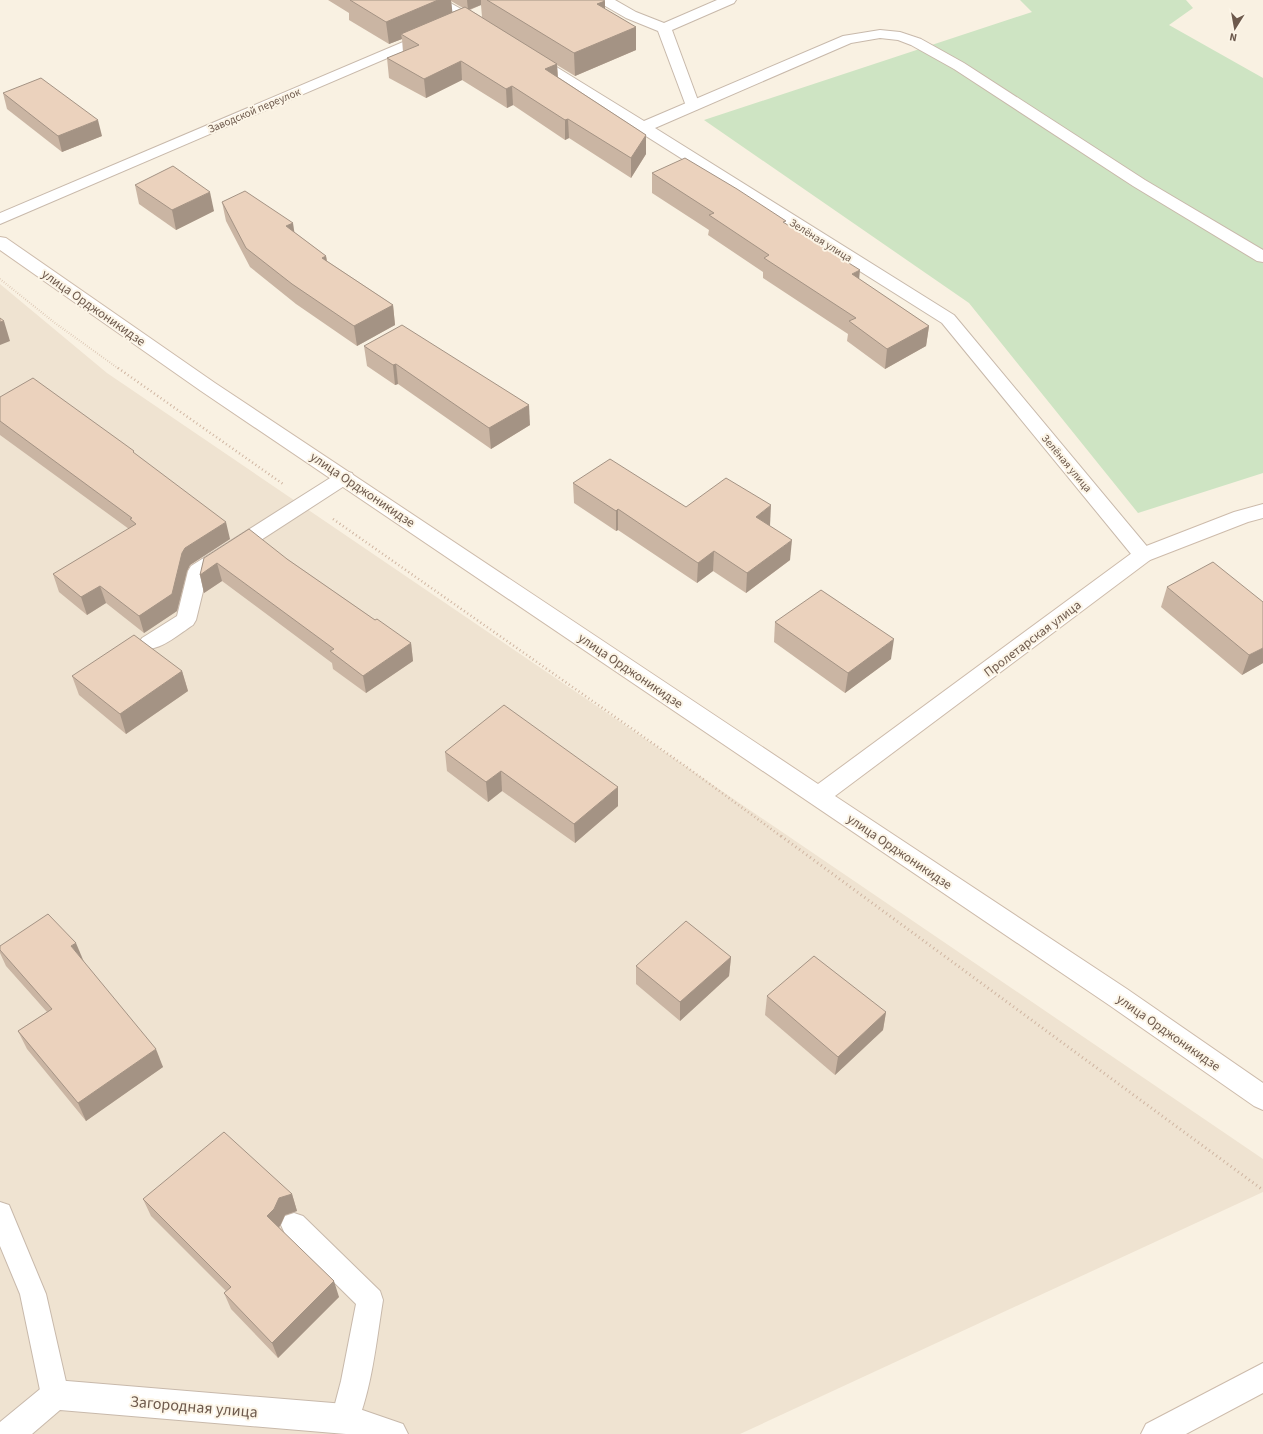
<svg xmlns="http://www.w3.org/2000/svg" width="1263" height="1434" font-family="'Source Sans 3',sans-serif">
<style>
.residential{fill:#efe3d1}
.green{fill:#cee4c3}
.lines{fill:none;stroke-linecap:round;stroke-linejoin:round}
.lane-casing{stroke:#c8b9ab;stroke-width:2}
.street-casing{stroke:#c8b9ab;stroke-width:2}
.secondary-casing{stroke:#cdbbab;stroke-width:2}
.path-far2{stroke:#cfb5a1;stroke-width:2;stroke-dasharray:0.5 2;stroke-linecap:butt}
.path-far1{stroke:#cfb5a1;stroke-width:2.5;stroke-dasharray:1 3;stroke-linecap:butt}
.path{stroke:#cfb5a1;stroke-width:3;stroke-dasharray:1 3.5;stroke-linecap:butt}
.lane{fill:#fff;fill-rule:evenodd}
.street{fill:#fff;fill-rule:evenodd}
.secondary{fill:#fff;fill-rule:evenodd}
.wall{fill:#cab5a3;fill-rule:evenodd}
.shaded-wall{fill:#a49384}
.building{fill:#ebd2bd;stroke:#a49384}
.labels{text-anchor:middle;stroke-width:4;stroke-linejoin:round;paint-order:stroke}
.far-street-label{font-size:11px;fill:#6d594c;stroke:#fcf5e7}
.street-label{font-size:13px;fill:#6d594c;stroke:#fcf5e7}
.near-street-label{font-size:16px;fill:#6d594c;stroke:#fcf5e7}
</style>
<rect width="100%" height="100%" fill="#f9f1e2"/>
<polygon class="residential" points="0,284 107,373 1263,1159 1263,1192 740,1434 0,1434"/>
<polygon class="green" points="1020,0 1186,0 1193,8 1169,25 1263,78 1263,473 1138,513 969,303 704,120 1032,12"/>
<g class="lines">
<defs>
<g id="lane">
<polygon points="598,0 615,0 636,12 664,23 717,0 736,0 734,3 672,30 700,106 698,109 693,110 688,109 686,106 658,31 626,18 600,3"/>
<path d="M345 471 352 473 354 477 352 481 207 575 196 620 193 625C179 634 158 653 142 648L139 643 142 638 177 616 188 571 191 566 338 473Z"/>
<polygon points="0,1202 9,1205 46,1294 69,1395 65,1405 55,1409 45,1405 41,1395 20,1294 0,1246"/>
<path d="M294 1213 303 1216 380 1291 383 1300C376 1343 372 1389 355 1429L345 1433 335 1429 331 1419 341 1381 356 1304 285 1234 281 1225 285 1216Z"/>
</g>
<g id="street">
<polygon points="428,0 445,0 486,23 488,26 486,29 481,30 476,29 430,3"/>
<polygon points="880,30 900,32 921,39 964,63 1145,180 1263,250 1263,262 1257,261 1133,186 954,69 911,45 898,40 880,38 851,43 655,128 954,315 1150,550 1153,555 1150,560 1143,562 1136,560 942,323 527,61 525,58 527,55 532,54 537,55 644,121 843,36"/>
<polygon points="429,31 434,32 436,35 434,38 0,224 0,213"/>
<polygon points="55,1380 345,1404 403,1424 408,1434 346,1434 60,1410 32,1434 0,1434 0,1422 45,1385"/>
</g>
<g id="secondary">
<polygon points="0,237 6,238 215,383 818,784 1136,550 1234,512 1263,504 1263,518 1248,522 1150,560 835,796 1127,989 1263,1083 1263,1110 1254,1106 1109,1005 201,391 0,250"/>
<polygon points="1263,1363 1263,1393 1186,1434 1141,1434 1146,1424"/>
</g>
</defs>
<use href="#lane" class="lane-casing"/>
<use href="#street" class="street-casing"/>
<use href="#secondary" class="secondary-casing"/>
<polyline class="path-far2" points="0,279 55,323 119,369"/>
<g class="path-far1">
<polyline points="118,368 283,484"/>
<polyline points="333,519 688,768 782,837"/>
</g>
<polyline class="path" points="781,836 1263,1190"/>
<use href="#lane" class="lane"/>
<use href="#street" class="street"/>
<use href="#secondary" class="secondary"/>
</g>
<g class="wall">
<path d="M328 0H603L605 9 636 27V50L575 76 557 65 558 77 646 135V154L631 178 569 138 565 140 513 105 507 108 462 80 426 98 389 78 387 58 403 52 402 39 389 44 349 20V13ZM451 1 463 8 452 12ZM481 5 482 17 470 10Z"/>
<polygon points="3,93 102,136 62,152 7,109"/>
<polygon points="652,173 786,224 859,279 929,326 926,346 885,369 847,341 848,334 763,278 763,272 708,235 709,230 652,193"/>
<polygon points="135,185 214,211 176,230 139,204"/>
<polygon points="222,202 294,232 326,256 327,261 393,305 395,325 357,346 296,304 250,267 226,221"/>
<polygon points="364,346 530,425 491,449 398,384 395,385 367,366"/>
<polygon points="0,397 135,454 230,539 190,565 187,571 177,611 144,633 106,603 87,615 59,592 53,574 129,529 0,435"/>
<polygon points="573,483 770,526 769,526 790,560 746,593 713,571 697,583 618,530 616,531 574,503"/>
<polygon points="204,558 287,559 375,620 411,643 413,661 366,693 333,669 332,663 222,581 204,593 200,575"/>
<polygon points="1167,587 1263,663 1242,675 1161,607"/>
<polygon points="775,622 891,659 845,693 774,642"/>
<polygon points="182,671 188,691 126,734 79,695 72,676"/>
<polygon points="445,752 618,806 575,843 502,791 488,802 447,771"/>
<polygon points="0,946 83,961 163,1067 86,1121 27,1049 18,1031 47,1012 6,966 0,953"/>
<polygon points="731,957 729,976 680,1021 636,984 636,966"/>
<polygon points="767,996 886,1012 883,1030 835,1075 765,1015"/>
<polygon points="292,1194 297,1211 285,1215 280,1226 279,1227 339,1297 278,1358 231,1309 224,1293 226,1291 151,1216 143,1199"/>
</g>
<g class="shaded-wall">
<polygon points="438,0 451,0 453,17 401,34 402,39 389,44 386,22"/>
<polygon points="467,0 481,0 481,5 468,10"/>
<polygon points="605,1 605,23 597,4"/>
<polygon points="636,27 636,50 575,76 574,53"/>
<polygon points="461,61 462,80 426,98 424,79"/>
<polygon points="557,64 558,83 545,69"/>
<polygon points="512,86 513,105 507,108 506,89"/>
<polygon points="568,119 569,138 565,140 565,120"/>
<polygon points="98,120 102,136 62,152 58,136"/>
<polygon points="646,135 646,154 631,178 631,158"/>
<polygon points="210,192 214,211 176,230 172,210"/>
<polygon points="293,223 296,243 286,226"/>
<polygon points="326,256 329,276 322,258"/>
<polygon points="860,270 858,290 852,274"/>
<polygon points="393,305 395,325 357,346 354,326"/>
<polygon points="4,321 10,341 0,345 0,322"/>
<polygon points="929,326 926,346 885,369 887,349"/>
<polygon points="396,364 398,384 395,385 393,365"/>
<polygon points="529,405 530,425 491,449 489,428"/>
<polygon points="771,505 770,526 754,537 756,517"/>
<polygon points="618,509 618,530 616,531 616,511"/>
<polygon points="226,522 230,539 190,565 187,571 177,611 144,633 139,616 185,548"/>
<polygon points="792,540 790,560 746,593 747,573"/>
<polygon points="714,551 713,571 697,583 698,563"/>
<polygon points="217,563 222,581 204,593 200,575"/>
<polygon points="100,586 106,603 87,615 81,597"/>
<polygon points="894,639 891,659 845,693 848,673"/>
<polygon points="411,643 413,661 366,693 363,676"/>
<polygon points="1263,648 1263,663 1242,675 1249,655"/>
<polygon points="182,671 188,691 126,734 120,714"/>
<polygon points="501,771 502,791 488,802 486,782"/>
<polygon points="618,787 618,806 575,843 574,824"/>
<polygon points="76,943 84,962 71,946"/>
<polygon points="731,957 729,976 680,1021 680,1002"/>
<polygon points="886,1012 883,1030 835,1075 838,1057"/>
<polygon points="156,1049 163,1067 86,1121 78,1103"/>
<polygon points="292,1194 297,1211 285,1215 280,1226 273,1232 267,1216 279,1198"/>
<polygon points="334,1281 339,1297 278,1358 272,1343"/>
</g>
<g class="building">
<polygon points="350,0 438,0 386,22"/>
<polygon points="487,0 603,0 605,1 597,4 636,27 574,53"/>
<polygon points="465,7 557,64 545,69 646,135 631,158 568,119 565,120 512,86 506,89 461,61 424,79 387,58 419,45 401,34"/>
<polygon points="41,78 98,120 58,136 3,93"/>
<polygon points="685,158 737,189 786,221 783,222 860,270 852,274 929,326 887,349 849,321 856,318 764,258 769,255 709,215 714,213 652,173"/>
<polygon points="173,166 210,192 172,210 135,185"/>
<polygon points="245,191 293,223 286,226 326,256 322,258 393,305 354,326 292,284 246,248 222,202"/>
<polygon points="0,318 4,321 0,322"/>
<polygon points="402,325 529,405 489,428 396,364 393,365 364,346"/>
<polygon points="33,378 134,451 133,452 226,522 185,548 182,553 172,594 139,616 100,586 81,597 53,574 136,524 130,519 132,518 0,421 0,397"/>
<polygon points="610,459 686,507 726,478 771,505 756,517 792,540 747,573 714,551 698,563 618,509 616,511 573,483"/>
<polygon points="249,529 287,559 375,620 377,619 411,643 363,676 330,651 334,649 217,563 200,575 204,558"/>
<polygon points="1213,562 1263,602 1263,648 1249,655 1167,587"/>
<polygon points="821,590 894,639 848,673 775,622"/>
<polygon points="134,635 182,671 120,714 72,676"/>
<polygon points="504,705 618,787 574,824 501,771 486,782 445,752"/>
<polygon points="48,914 76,943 71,946 156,1049 78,1103 18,1031 52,1009 0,950 0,946"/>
<polygon points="686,921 731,957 680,1002 636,966"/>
<polygon points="814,956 886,1012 838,1057 767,996"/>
<polygon points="224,1132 292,1194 279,1198 274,1209 267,1216 334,1281 272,1343 224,1293 231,1287 143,1199"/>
</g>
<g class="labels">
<g class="far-street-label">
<text transform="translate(254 110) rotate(-23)" y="4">Заводской переулок</text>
<text transform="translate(821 240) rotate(32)" y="4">Зелёная улица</text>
<text transform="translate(1067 463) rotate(50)" y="4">Зелёная улица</text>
</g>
<g class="street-label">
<text transform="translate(94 307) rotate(35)" y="5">улица Орджоникидзе</text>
<text transform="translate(363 489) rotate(34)" y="5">улица Орджоникидзе</text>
<text transform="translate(1032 638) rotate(-37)" y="5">Пролетарская улица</text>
<text transform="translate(631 670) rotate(34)" y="5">улица Орджоникидзе</text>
<text transform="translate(900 851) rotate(34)" y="5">улица Орджоникидзе</text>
<text transform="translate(1169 1032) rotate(35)" y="5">улица Орджоникидзе</text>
</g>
<g class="near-street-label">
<text transform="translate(194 1406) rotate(5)" y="6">Загородная улица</text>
</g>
</g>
<g transform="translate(1235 28) rotate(191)" stroke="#fcf5e7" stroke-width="3" paint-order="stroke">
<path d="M0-3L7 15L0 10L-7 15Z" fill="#6d594c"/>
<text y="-6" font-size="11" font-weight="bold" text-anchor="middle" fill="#6d594c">N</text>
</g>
</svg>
